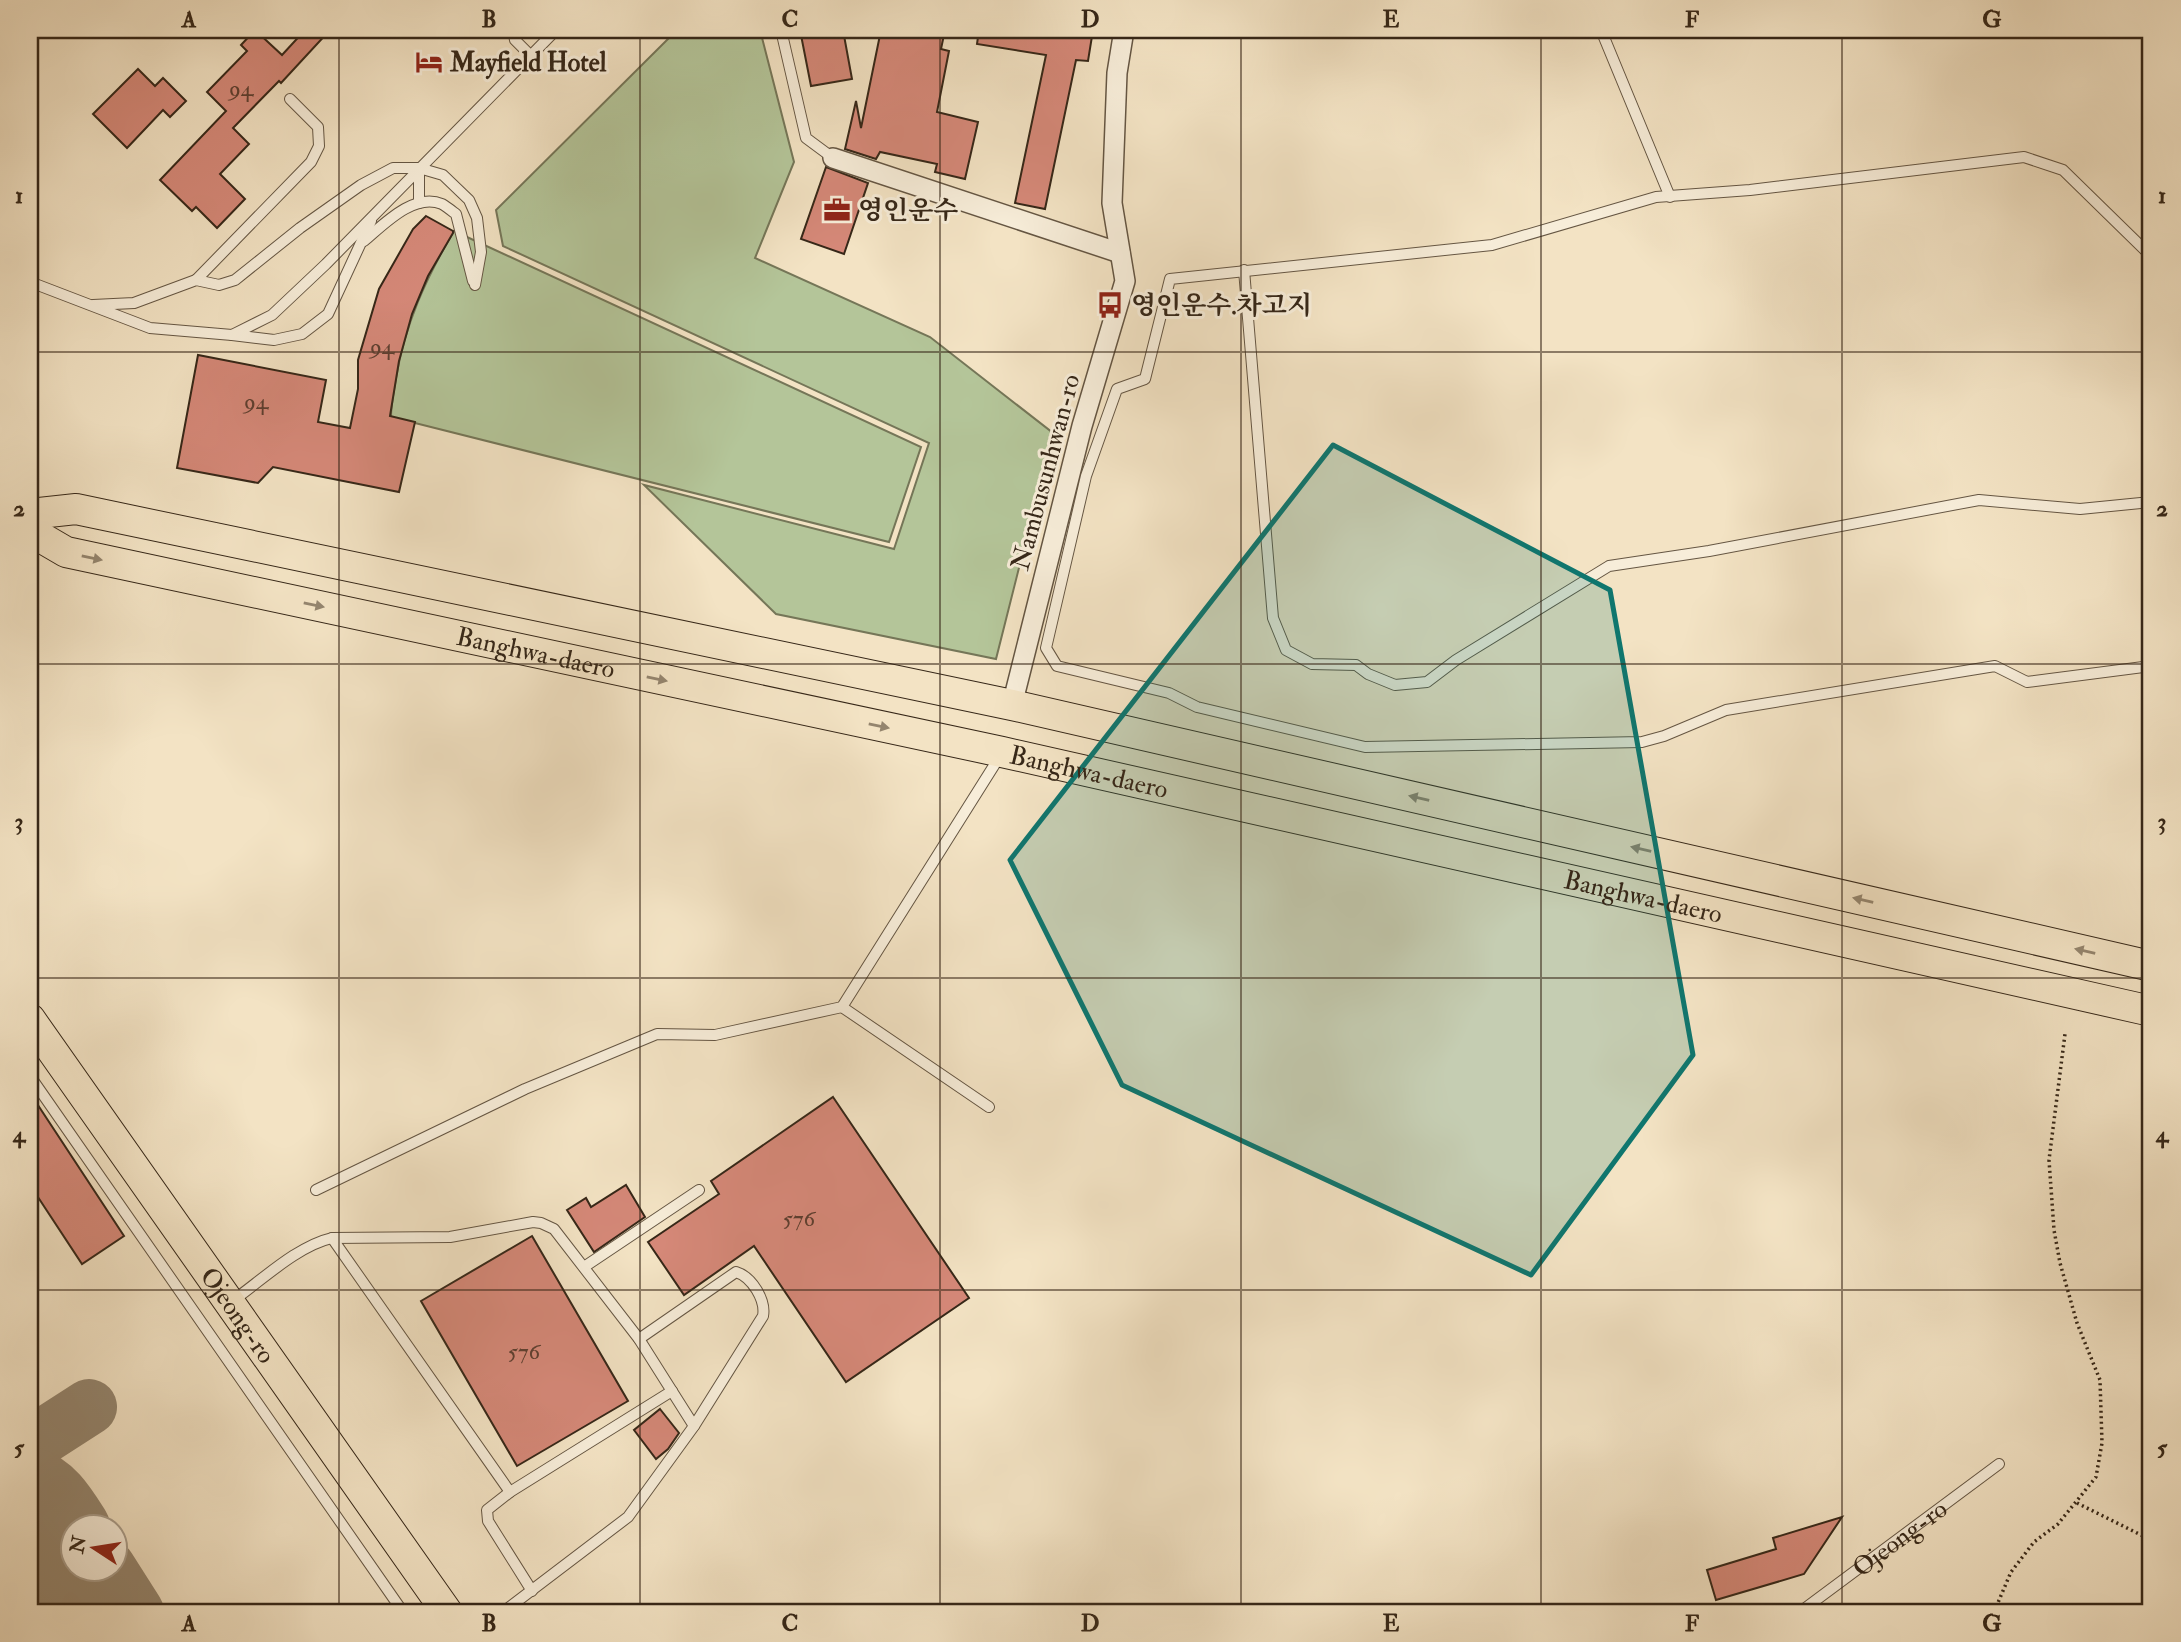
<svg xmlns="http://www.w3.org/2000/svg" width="2181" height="1642" font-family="'IM FELL Double Pica','Noto Serif KR',serif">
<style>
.green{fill:#b4c599;stroke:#757658;stroke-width:2}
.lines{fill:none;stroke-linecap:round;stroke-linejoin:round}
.taxiway{stroke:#94856e;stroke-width:56}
.building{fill:#d58878;stroke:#362718;stroke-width:2}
.lane-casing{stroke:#655643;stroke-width:12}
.street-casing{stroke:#655643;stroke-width:22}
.primary-casing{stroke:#362718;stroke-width:32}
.path{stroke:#362718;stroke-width:3.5;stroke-dasharray:2 3.5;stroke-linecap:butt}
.lane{stroke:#f7edd9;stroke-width:10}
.street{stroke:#f7edd9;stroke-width:19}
.primary{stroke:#f3e3c4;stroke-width:30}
.oneway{fill:#94856e}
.marked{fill:#0f766e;fill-opacity:0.2;stroke:#0f766e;stroke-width:5;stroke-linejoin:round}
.grid{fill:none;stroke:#362718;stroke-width:2;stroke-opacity:0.55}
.labels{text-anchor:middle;stroke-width:6;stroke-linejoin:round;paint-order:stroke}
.number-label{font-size:23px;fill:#5e3f30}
.poi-label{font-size:26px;font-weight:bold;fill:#362718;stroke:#f7edd9;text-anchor:start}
.street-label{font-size:26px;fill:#362718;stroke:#f7edd9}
.neatline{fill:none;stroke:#362718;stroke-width:2.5}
.grid-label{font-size:23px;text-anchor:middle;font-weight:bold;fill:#362718}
</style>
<rect width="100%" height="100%" fill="#f3e3c4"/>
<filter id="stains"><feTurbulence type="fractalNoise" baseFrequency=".00286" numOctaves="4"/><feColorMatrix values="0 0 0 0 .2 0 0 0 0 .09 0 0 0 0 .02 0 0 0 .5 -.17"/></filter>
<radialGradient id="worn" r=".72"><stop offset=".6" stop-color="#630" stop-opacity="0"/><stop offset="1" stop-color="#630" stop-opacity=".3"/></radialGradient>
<g class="green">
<polygon points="677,30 760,30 794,162 755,258 930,337 1053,433 996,659 776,614 644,485 894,549 929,443 503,246 496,210"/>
<path d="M454 231 921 447 889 542 391 417C391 404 394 391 396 378 405 324 426 278 454 231Z"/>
</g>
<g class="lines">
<g class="taxiway">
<polyline points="30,1445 89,1407"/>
<path d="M30 1474C56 1483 68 1504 82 1526"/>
<polyline points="30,1538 78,1612"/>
<polyline points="108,1568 136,1612"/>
</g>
</g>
<g class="building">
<polygon points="255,30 282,55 305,30 330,30 281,83 279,81 233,128 249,144 220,174 245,199 217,228 196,207 192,211 160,180 226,111 207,92 247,51 241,45"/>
<polygon points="800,30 843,30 852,79 811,86"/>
<polygon points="881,30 945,30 941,49 949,51 937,112 978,122 965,179 935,172 937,164 880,152 876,159 845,149 856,101 861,128"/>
<polygon points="979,30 1093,30 1088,61 1076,60 1045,209 1015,203 1046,55 977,44"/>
<polygon points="138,69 155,86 163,78 186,101 170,117 163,110 127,148 93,114"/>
<polygon points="826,167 868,183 844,254 801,239"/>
<polygon points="426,216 453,231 453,233 428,276 412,314 399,361 390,416 415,422 399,492 273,467 258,483 177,468 198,355 326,380 318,422 350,428 358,389 358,360 379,289 413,229"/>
<polygon points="30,1093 124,1236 82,1264 30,1185"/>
<polygon points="833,1097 969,1298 846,1382 754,1246 684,1295 648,1242 719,1194 711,1181"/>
<polygon points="626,1185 645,1217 594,1252 567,1210 586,1198 591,1207"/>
<polygon points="532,1236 628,1401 517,1466 421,1301"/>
<polygon points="660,1409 679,1433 668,1449 656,1459 634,1430"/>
<polygon points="1842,1517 1804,1574 1716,1600 1707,1570 1776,1549 1773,1538"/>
</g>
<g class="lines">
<defs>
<g id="lane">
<polyline points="513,30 515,40 531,56"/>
<polyline points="781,30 806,138 833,158"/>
<polyline points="1601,30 1670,197"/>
<polyline points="419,168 419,203"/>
<path d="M364 241C383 225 414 192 442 204 447 207 452 211 456 214L473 281"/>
<polyline points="2151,256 2063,170 2024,157 1750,190 1656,197 1492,245 1170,279 1145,379 1117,389 1086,476 1046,648 1057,666 1169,693 1197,707 1365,747 1642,742 1664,736 1726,710 1995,666 2027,682 2151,666"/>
<polyline points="1244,270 1273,618 1286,650 1312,664 1356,665 1368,674 1395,685 1427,682 1456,660 1609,566 1709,551 1979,500 2080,509 2151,502"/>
<polyline points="196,280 311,162 319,146 318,127 290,99"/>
<polyline points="30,282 150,328 232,335 272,315 326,264 556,30"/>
<polyline points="93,305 134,303 196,280 219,285 235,280 300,228 361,185 393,168 419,168 443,175 469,200 477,218 481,252 475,285"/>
<polyline points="232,335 274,340 302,334 328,314 371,221"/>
<polyline points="842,1007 989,1107"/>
<polyline points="30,1076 403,1612"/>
<polyline points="316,1190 525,1089 657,1034 715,1035 842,1007 1000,756"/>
<polyline points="332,1238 510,1492"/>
<polyline points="584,1267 699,1190"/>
<path d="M231 1302C261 1281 297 1246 332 1238L450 1237 533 1222 541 1223 554 1229 639 1339 694 1426"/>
<polyline points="532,1591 488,1521 487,1510 510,1492 672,1391"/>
<path d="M503 1612 628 1517 694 1426 763 1316C766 1300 752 1277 736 1272L639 1339"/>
<path id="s1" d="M1800 1612 1999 1464"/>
</g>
<g id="street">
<polyline points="833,158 1120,253"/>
<polyline points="1012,705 1082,426 1125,281 1112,203 1117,73 1124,30"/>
</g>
<g id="primary">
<polyline points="30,514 76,509 1012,705 2151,966"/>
<path id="s2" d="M30 531 66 552 1002 752 2151 1011"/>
<path id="s3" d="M30 1019 447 1612"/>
</g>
</defs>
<use href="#lane" class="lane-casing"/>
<use href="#street" class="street-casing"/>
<use href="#primary" class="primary-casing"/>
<g class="path">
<polyline points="2077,1503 2151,1540"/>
<polyline points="1994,1612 2011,1572 2034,1542 2058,1524 2096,1477 2102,1443 2100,1380 2077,1323 2060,1263 2054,1230 2049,1160 2065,1034"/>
</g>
<use href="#lane" class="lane"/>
<use href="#street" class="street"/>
<use href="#primary" class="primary"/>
</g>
<defs><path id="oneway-solid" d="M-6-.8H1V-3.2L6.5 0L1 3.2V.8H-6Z" transform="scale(1.75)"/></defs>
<g class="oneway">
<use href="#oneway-solid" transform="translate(92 558) rotate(12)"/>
<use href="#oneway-solid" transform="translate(314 605) rotate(12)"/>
<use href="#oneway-solid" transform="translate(657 679) rotate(12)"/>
<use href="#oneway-solid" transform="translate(879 726) rotate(12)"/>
<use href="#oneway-solid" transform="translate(1419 798) rotate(-167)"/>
<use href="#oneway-solid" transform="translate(1641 849) rotate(-167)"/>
<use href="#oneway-solid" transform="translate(1863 900) rotate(-167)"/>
<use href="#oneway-solid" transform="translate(2085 951) rotate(-167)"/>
</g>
<path class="marked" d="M1333 445 1610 590 1693 1055 1531 1275 1122 1085 1010 860Z"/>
<path class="grid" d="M339 30V1612M640 30V1612M940 30V1612M1241 30V1612M1541 30V1612M1842 30V1612M30 352H2151M30 664H2151M30 978H2151M30 1290H2151"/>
<defs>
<symbol id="hotel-bare" viewBox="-9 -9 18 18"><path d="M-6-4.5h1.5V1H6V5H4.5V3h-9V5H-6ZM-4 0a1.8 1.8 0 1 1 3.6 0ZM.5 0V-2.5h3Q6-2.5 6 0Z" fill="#8f2418" stroke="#f7edd9" stroke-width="2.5" paint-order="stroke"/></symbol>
<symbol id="office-bare" viewBox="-9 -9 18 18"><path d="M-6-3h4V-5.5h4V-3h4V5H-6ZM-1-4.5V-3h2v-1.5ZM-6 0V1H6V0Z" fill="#8f2418" stroke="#f7edd9" stroke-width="2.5" paint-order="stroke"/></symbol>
<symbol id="bus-bare" viewBox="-9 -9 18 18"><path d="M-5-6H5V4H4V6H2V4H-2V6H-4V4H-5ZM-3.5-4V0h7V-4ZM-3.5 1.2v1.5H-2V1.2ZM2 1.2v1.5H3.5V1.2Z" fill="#8f2418" stroke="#f7edd9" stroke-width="2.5" paint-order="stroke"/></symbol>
</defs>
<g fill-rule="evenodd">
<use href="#hotel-bare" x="410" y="43" width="38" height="38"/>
<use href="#office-bare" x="818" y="191" width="38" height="38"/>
<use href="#bus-bare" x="1091" y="286" width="38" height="38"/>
</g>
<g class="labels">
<g class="number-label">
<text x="241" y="96">94</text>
<text x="382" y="354">94</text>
<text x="256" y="409">94</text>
<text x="799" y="1226">576</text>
<text x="524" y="1359">576</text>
</g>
<g class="poi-label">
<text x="450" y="71">Mayfield Hotel</text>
<text x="858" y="219">영인운수</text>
<text x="1131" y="314">영인운수.차고지</text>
</g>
<g class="street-label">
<text transform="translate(1045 472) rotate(-75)" y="9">Nambusunhwan-ro</text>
<text dy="9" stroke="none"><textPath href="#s2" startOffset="522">Banghwa-daero</textPath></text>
<text dy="9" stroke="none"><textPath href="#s2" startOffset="1088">Banghwa-daero</textPath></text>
<text dy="9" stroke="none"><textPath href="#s2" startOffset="1656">Banghwa-daero</textPath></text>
<text dy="9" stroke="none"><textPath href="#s3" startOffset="362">Ojeong-ro</textPath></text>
<text dy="9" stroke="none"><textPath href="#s1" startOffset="124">Ojeong-ro</textPath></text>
</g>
</g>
<rect width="2181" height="1642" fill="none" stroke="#f3e3c4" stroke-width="77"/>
<g transform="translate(94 1548) rotate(282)"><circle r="33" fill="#f7edd9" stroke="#aa9e8c" stroke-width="2"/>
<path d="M0-5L12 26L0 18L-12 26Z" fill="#8f2418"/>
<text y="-10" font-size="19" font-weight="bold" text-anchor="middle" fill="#362718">N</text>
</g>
<rect x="38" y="38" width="2104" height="1566" class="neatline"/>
<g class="grid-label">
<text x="189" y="27">A</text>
<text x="489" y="27">B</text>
<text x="790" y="27">C</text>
<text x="1090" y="27">D</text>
<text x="1391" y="27">E</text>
<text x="1692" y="27">F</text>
<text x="1992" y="27">G</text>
<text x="19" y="203">1</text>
<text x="2162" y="203">1</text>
<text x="19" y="516">2</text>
<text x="2162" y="516">2</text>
<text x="19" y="829">3</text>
<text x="2162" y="829">3</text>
<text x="19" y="1142">4</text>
<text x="2162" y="1142">4</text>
<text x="19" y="1455">5</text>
<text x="2162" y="1455">5</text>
<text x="189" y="1631">A</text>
<text x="489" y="1631">B</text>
<text x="790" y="1631">C</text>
<text x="1090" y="1631">D</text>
<text x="1391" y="1631">E</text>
<text x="1692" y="1631">F</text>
<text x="1992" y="1631">G</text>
</g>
<rect width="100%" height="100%" filter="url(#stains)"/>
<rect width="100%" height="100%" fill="url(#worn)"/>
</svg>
